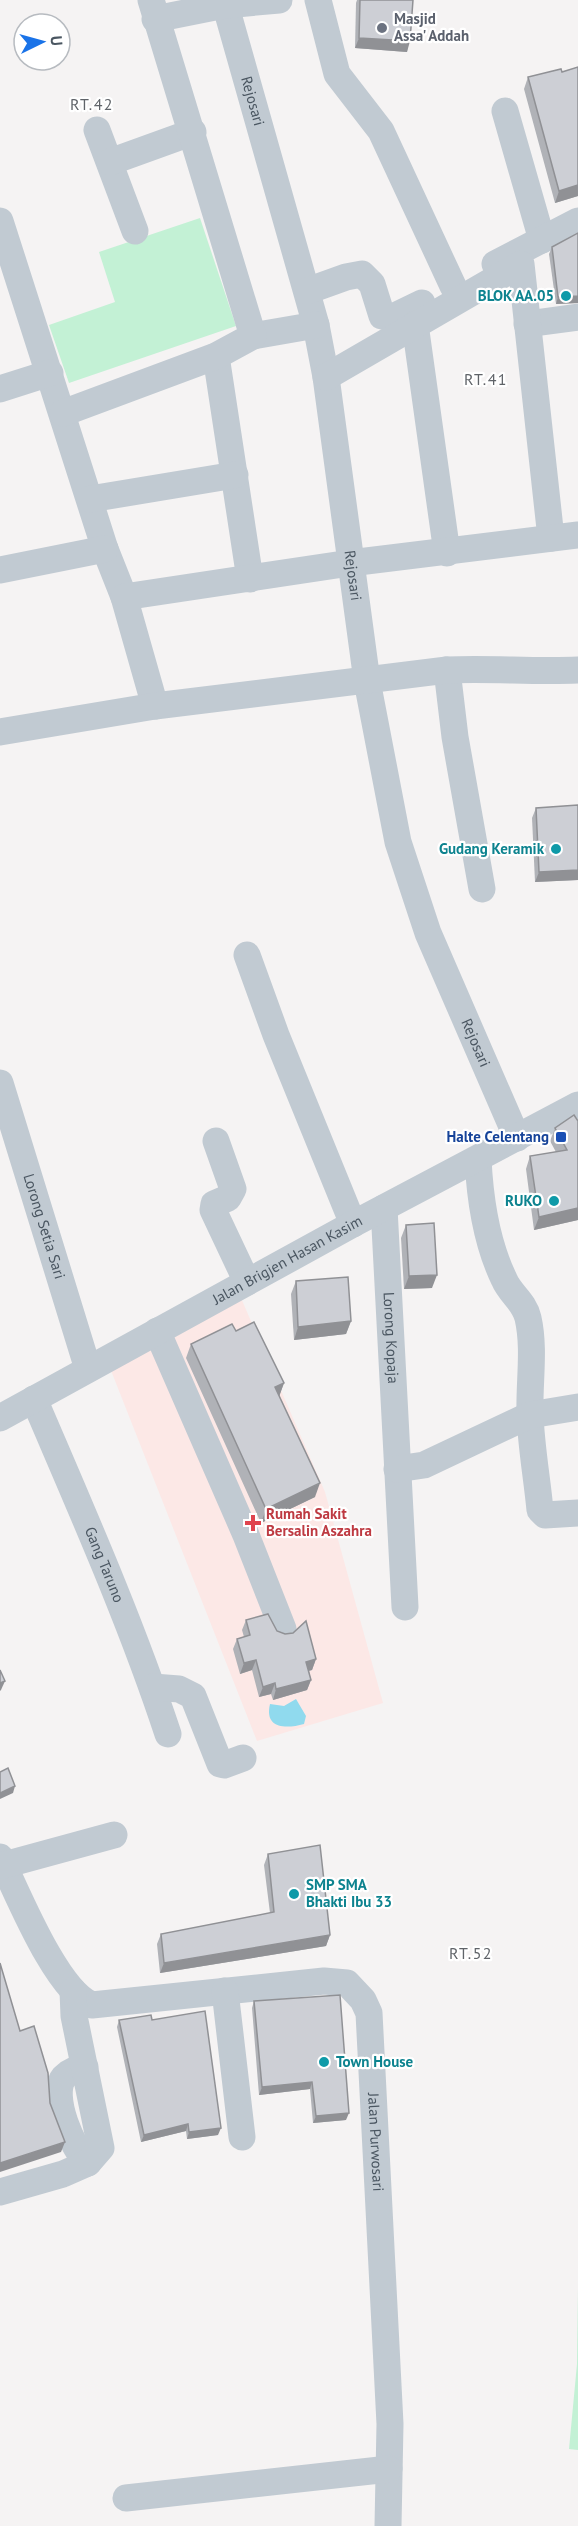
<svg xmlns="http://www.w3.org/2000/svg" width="578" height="2526" font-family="'PT Sans',sans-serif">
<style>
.medical{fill:#fce8e6}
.green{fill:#c3f1d5}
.water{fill:#90daee}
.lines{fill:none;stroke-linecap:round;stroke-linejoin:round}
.minor{stroke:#c1cad2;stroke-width:27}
.wall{fill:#b0b2b7}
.shaded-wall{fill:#909195}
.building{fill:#cdcfd5;stroke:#909195;stroke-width:1.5}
.worship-dot{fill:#6b7280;stroke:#fff;stroke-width:2}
.culture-dot{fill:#0f9aa8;stroke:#fff;stroke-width:2}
.transit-dot{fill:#1a4fb4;stroke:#fff;stroke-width:2}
.health-dot{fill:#e0444e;stroke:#fff;stroke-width:2}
.labels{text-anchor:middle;stroke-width:4.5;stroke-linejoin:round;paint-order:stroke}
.worship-label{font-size:15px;font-weight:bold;fill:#5b616d;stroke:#fff;text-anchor:start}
.street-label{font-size:15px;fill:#4a5661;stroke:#fff}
.culture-label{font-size:15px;font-weight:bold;fill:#0d838f;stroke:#fff;text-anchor:end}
.transit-label{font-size:15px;font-weight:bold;fill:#164399;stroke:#fff;text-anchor:end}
.health-label{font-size:15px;font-weight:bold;fill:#be3a42;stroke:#fff;text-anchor:start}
.neighbourhood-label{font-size:16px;letter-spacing:1.5px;fill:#5f6368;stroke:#fff}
</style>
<rect width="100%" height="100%" fill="#f5f3f3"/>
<polygon class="medical" points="241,1298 325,1492 383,1703 257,1741 110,1368"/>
<g class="green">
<polygon points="200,218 236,326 69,383 49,325 115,302 99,252"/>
<polygon points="578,2288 578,2450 569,2449 577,2364"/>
</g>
<path class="water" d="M296 1699 306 1716 304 1724C286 1729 264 1729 270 1704L284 1706Z"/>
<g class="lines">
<g class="minor">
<path id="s1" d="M224 0 316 325 326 377 367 681 398 842 428 933 517 1138"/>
<polyline points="318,0 337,74 381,131 453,286"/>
<polyline points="155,19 225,5 279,0"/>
<polyline points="505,111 542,240"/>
<polyline points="97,130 135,231"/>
<polyline points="110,162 193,132"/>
<polyline points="0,221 105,549 124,597"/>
<polyline points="495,264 578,221"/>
<polyline points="307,291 346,277 362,274 372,284 382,316 393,317 422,303"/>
<polyline points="415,324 447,553"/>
<polyline points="527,324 578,317"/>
<polyline points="253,336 316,325"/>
<polyline points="216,356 250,579"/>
<polyline points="326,377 521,264 551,538"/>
<polyline points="0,389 50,373"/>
<polyline points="63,413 216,356 253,336 151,0"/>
<polyline points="90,499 235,475"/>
<polyline points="0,570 105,549"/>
<polyline points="447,670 455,737 482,889"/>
<polyline points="155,706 124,597 350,563 578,535"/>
<path d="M0 732 155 706 447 670C491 668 534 672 578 670"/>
<polyline points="247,955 276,1035 353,1224"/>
<path id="s2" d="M0 1083 88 1369"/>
<polyline points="216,1141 233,1189 228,1198 214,1204 213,1210 247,1282"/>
<path d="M478 1159C480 1200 486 1242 504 1279 510 1294 524 1301 528 1318 535 1349 529 1382 530 1414 531 1446 537 1478 540 1510L545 1515 578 1513"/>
<path id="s3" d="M384 1208 405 1607"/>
<polyline points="157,1331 246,1535 283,1629"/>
<path id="s4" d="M34 1399C81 1509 130 1619 168 1734"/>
<path id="s5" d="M0 1418 353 1224 578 1105"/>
<polyline points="397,1469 424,1465 530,1415 578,1407"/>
<polyline points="153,1687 179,1689 193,1696 220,1764 224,1765 243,1758"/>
<path id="s6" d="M0 1857C18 1894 56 1990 92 2005L324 1981 347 1983 363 2000 369 2013 390 2424 388 2526"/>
<polyline points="4,1865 114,1835"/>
<polyline points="225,1991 242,2137"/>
<path d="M85 2067C77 2069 70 2071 64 2077 49 2095 73 2150 88 2163"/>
<polyline points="0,2192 63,2174 88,2163 101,2148 74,2016 73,1991"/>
<polyline points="126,2498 389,2469"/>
</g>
</g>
<g class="wall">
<polygon points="357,0 413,0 407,52 355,48 356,3"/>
<polygon points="578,67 578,196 555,203 524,89 528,77 562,72"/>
<polygon points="578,233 578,303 556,304 549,254 552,247"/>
<polygon points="578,805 578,880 535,882 532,818 536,808"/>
<polygon points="578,1121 578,1220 534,1230 526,1169 530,1156 556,1152 550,1141 555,1128"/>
<polygon points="406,1225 432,1288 404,1289 401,1238"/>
<polygon points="296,1281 351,1321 346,1334 294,1340 291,1294"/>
<polygon points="236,1331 284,1383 279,1396 315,1497 261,1523 186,1358 191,1344"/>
<polygon points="246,1620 277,1631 316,1659 312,1670 309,1671 311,1680 307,1690 273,1700 271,1694 259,1697 252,1670 240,1674 233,1649 237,1639 244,1637 242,1630"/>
<polygon points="268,1854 330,1935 326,1946 160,1973 157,1944 161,1934 270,1913 264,1865"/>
<polygon points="254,2001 346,2120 313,2123 310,2089 259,2095 252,2008"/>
<polygon points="119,2020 152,2020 218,2135 187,2139 186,2131 141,2142 117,2027"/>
</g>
<g class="shaded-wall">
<polygon points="359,38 410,41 407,52 355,48"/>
<polygon points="578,185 578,196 555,203 559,191"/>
<polygon points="578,296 578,303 556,304 558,297"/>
<polygon points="578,870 578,880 535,882 539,872"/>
<polygon points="578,1208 578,1220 534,1230 539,1217"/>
<polygon points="437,1275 432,1288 404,1289 409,1276"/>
<polygon points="351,1321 346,1334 294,1340 298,1327"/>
<polygon points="284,1383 279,1397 275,1387"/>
<polygon points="320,1483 315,1497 261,1523 266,1509"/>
<polygon points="316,1659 312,1670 303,1672 306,1662"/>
<polygon points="256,1660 252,1670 240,1674 244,1663"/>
<polygon points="311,1680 307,1690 273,1700 276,1689"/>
<polygon points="5,1681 1,1690 0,1691 0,1683"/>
<polygon points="275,1683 271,1694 259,1697 263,1687"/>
<polygon points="15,1786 13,1793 0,1799 0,1793"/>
<polygon points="330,1935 326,1946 160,1973 164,1963"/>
<polygon points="312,2082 310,2089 259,2095 262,2087"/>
<polygon points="349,2113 346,2120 313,2123 316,2116"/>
<polygon points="188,2124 186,2131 141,2142 144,2135"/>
<polygon points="221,2128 218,2135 187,2139 189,2132"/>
<polygon points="65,2142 61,2152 0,2172 0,2163"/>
</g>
<g class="building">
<polygon points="360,0 413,0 410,41 359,38"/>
<polygon points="578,67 578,185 559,191 528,77 561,69 562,72"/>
<polygon points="578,233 578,296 558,297 552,247"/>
<polygon points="578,805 578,870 539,872 536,808"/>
<polygon points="574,1115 578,1121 578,1208 539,1217 530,1156 567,1150 555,1128"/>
<polygon points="434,1223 437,1275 409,1276 406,1225"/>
<polygon points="348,1277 351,1321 298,1327 296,1281"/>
<polygon points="254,1322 284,1383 275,1387 320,1483 266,1509 191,1344 232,1324 236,1331"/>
<polygon points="268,1614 277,1631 285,1634 293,1633 306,1621 316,1659 306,1662 311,1680 276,1689 275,1683 263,1687 256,1660 244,1663 237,1639 250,1635 246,1620"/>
<polygon points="0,1670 5,1681 0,1683"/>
<polygon points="8,1768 15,1786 0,1793 0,1772"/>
<polygon points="320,1845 330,1935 164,1963 161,1934 274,1912 268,1854"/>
<polygon points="0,1963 20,2031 34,2026 48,2073 50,2103 65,2142 0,2163"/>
<polygon points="340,1995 349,2113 316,2116 312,2082 262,2087 254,2001"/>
<polygon points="205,2011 221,2128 189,2132 188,2124 144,2135 119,2020 151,2015 152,2020"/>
</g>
<circle class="worship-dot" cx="382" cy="28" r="6"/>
<g class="culture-dot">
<circle cx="566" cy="296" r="6"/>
<circle cx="556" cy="849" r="6"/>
<circle cx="554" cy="1201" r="6"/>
<circle cx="294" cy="1894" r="6"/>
<circle cx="324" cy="2062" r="6"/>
</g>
<rect class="transit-dot" x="555" y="1131" width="12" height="12" rx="3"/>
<path class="health-dot" d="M250 1514h6v6h6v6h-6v6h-6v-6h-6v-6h6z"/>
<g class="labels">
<g class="worship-label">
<text x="394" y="24">Masjid<tspan x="394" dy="17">Assa' Addah</tspan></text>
</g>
<g class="street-label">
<text dy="5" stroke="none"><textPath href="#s1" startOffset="105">Rejosari</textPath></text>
<text dy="5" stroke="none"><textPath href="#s1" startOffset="591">Rejosari</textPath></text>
<text dy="5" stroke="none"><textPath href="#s1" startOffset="1077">Rejosari</textPath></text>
<text dy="5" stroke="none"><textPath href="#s2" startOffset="150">Lorong Setia Sari</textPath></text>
<text dy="5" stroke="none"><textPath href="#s5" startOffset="328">Jalan Brigjen Hasan Kasim</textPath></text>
<text dy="5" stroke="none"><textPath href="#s3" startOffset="130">Lorong Kopaja</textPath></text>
<text dy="5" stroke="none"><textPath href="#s4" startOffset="180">Gang Taruno</textPath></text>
<text dy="5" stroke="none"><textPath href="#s6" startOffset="600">Jalan Purwosari</textPath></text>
</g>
<g class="culture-label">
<text x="554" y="301">BLOK AA.05</text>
<text x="544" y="854">Gudang Keramik</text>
<text x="542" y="1206">RUKO</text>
<text x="306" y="1890" text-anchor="start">SMP SMA<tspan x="306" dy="17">Bhakti Ibu 33</tspan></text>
<text x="336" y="2067" text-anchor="start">Town House</text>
</g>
<g class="transit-label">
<text x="549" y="1142">Halte Celentang</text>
</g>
<g class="health-label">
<text x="266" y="1519">Rumah Sakit<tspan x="266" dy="17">Bersalin Aszahra</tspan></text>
</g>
<g class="neighbourhood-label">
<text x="92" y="110">RT.42</text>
<text x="486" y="385">RT.41</text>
<text x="471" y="1959">RT.52</text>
</g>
</g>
<g transform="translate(42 42) rotate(85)"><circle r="28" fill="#ffffff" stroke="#b7bbc0" stroke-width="1.5"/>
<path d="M0-4.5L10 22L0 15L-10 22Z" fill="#1a73e8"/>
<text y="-9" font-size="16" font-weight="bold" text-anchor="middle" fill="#4a5661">U</text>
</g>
</svg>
